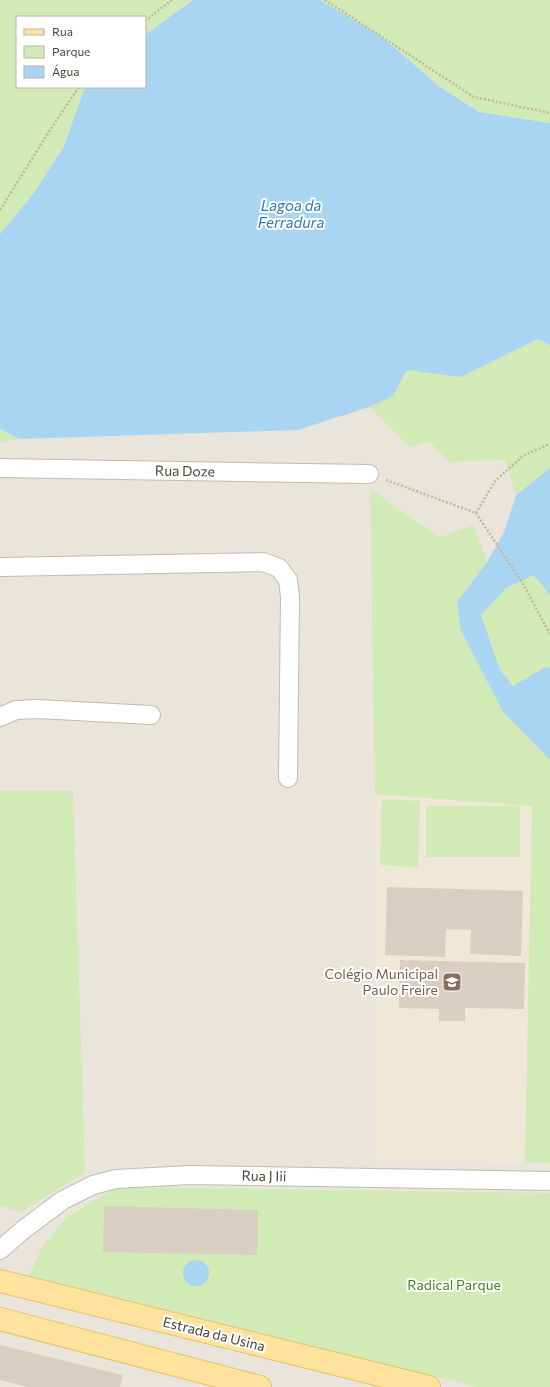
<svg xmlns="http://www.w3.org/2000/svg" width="550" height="1387" font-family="Commissioner,sans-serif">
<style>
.residential{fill:#eae5da}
.education{fill:#efe8d6}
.green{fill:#d2eab5}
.water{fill:#a9d4f2}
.building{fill:#d8cfc1}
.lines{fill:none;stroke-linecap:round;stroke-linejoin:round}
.street-casing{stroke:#c2bbae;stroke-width:20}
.primary-casing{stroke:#e6c16a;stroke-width:24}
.path{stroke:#c4b79f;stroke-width:2.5;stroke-dasharray:2 2;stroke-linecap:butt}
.street{stroke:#fff;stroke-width:18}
.primary{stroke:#ffe39c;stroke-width:22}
.labels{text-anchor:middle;stroke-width:4;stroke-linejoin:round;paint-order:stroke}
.street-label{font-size:14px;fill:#4b4439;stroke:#fff}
.education-label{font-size:14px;fill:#785e54;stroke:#fff;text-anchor:end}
.park-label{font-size:14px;fill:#4a7f2a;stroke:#fff}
.water-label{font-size:15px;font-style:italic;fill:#2e7ab2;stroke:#fff}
</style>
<rect width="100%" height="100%" fill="#f6f3ec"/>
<polygon class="residential" points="193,0 320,0 479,112 550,123 550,1387 0,1387 0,442 18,439 0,234 34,193 64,146 85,87 145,87 145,35"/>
<polygon class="education" points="375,794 532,805 525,1163 376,1159"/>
<g class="green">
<polygon points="0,0 193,0 145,35 145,17 17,17 17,87 85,87 64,146 34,193 0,234"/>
<polygon points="320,0 550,0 550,123 479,112 440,87 381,36"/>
<polygon points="538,339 550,345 550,468 516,495 505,460 450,462 428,441 410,447 369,407 393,396 407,370 461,377"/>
<polygon points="0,429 19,439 0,442"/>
<polygon points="370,489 440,537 474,525 487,562 457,602 503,712 550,760 550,1163 525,1163 532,806 375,794"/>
<polygon points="534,575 550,595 550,668 544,667 513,686 500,670 481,615 506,588"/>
<polygon points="0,791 73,791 85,1172 21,1212 2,1206 0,1207"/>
<polygon points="382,799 420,801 418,867 380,865"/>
<rect x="426" y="806" width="94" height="51"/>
<polygon points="119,1187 550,1193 550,1387 477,1387 29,1276 42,1247 68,1216"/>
</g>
<g class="water">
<polygon points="193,0 320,0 381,36 440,87 479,112 550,123 550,345 538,339 461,377 407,370 393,396 369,407 298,430 19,439 0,429 0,234 34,193 64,146 85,87 145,87 145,35"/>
<polygon points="550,468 550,595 534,575 506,588 481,615 500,670 513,686 545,667 550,668 550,760 503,712 461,630 457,602 487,562 504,532 516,495"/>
<circle cx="196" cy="1273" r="13"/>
</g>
<g class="building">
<polygon points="387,887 523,891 521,956 470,954 471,930 446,929 445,957 385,955"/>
<polygon points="400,960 525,963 524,1009 465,1008 465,1021 439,1021 439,1009 399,1008"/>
<polygon points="104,1206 258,1210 257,1255 103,1252"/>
<polygon points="0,1345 123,1375 120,1387 28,1387 0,1380"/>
</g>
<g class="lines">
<defs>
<g id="street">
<polyline points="0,468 369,474"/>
<polyline points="0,567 263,562 279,568 288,580 290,597 288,778"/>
<polyline points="0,717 16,710 38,709 151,715"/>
<polyline points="0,1250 23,1230 63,1200 93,1185 116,1179 189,1175 550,1181"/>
</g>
<g id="primary">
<polyline points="0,1281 429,1387"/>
<polyline points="0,1319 260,1387"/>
</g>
</defs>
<use href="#street" class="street-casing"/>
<use href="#primary" class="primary-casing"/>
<g class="path">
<polyline points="325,0 474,97 550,113"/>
<polyline points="145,21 172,0"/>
<polyline points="0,210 48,133 79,87"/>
<polyline points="386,480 476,513 523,584 550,634"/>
<polyline points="476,513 495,481 524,455 550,444"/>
</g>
<use href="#street" class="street"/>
<use href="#primary" class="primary"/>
</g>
<defs>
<symbol id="school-square" viewBox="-11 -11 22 22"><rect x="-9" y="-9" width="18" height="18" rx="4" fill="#8d6e63" stroke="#fff"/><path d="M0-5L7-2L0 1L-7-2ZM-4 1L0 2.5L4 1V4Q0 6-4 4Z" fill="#fff"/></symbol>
</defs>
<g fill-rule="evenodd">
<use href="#school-square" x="441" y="971" width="22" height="22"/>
</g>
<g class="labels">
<g class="street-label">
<text transform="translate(185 471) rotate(1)" y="5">Rua Doze</text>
<text transform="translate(264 1176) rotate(1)" y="5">Rua J Iii</text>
<text transform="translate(214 1334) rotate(14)" y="5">Estrada da Usina</text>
</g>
<g class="education-label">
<text x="438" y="979">Colégio Municipal<tspan x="438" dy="16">Paulo Freire</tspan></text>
</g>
<g class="park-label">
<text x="454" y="1290">Radical Parque</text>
</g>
<g class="water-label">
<text x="291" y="211">Lagoa da<tspan x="291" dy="17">Ferradura</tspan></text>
</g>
</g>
<rect x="16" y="16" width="130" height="72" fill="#ffffff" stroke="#b7b4b0"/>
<rect x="24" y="29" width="20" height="6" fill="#ffe39c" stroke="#b7b4b0"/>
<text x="52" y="36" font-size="12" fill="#4b4439">Rua</text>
<rect x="24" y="46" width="20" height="12" fill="#d2eab5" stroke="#b7b4b0"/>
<text x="52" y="56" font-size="12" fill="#4b4439">Parque</text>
<rect x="24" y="66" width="20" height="12" fill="#a9d4f2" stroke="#b7b4b0"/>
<text x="52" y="76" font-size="12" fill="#4b4439">Água</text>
</svg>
